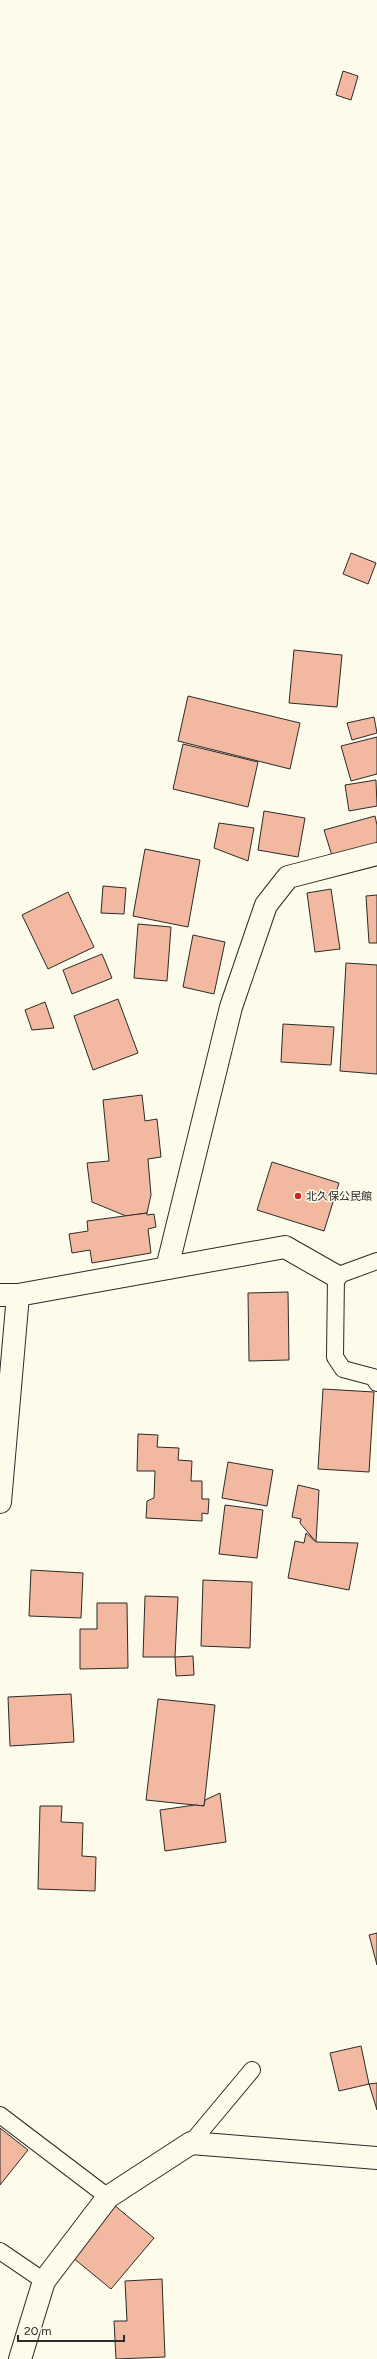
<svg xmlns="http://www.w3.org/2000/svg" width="377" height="2359" font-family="Figtree,'Noto Sans JP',sans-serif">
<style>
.building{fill:#f2b8a0;stroke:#2b2b2b}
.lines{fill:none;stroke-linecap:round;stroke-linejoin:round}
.lane-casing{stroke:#2b2b2b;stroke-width:18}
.street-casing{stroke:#2b2b2b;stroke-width:24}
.lane{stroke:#fdfbea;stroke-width:16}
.street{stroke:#fdfbea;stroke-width:22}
.poi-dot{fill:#c62828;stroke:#fdfbea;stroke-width:1.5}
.labels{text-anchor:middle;stroke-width:3;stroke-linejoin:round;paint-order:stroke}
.poi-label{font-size:11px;fill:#2b2b2b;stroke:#fdfbea;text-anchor:start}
</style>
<rect width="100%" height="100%" fill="#fdfbea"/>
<g class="building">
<polygon points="343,71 358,76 351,100 336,95"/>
<polygon points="351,553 376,563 368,584 343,574"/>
<polygon points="294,650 342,655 337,707 289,703"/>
<polygon points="188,696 300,723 290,769 178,741"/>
<polygon points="374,717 377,733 352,740 347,723"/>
<polygon points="377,737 377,774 351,781 341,746"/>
<polygon points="183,744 258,762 248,807 173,789"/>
<polygon points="376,780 377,806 349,811 345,785"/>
<polygon points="264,811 305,818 298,857 258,850"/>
<polygon points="375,816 377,825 377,847 333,859 324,830"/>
<polygon points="219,823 254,828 248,861 214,848"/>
<polygon points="145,849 200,860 188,927 133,916"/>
<polygon points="103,886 126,888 124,914 101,913"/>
<polygon points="331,889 340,949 315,952 307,893"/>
<polygon points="68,892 94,947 48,969 22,915"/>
<polygon points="377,895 377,943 369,943 366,896"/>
<polygon points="138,924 171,927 167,981 134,978"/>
<polygon points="193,935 225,942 214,994 183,987"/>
<polygon points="102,954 112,978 72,994 63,970"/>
<polygon points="346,963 377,965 377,1074 340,1071"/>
<polygon points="118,999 138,1053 93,1070 74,1016"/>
<polygon points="45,1002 54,1028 32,1030 25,1010"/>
<polygon points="283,1024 334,1027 331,1065 281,1062"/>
<polygon points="142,1095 145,1121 157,1119 161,1157 148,1159 151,1195 147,1213 126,1216 92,1202 87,1163 109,1161 103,1100"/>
<polygon points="272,1162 339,1183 324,1231 257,1210"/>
<polygon points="147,1213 147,1215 154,1214 156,1227 148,1229 151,1253 92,1263 90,1250 72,1253 69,1234 88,1231 87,1221"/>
<polygon points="288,1292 289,1360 249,1361 248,1293"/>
<polygon points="323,1389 374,1392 369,1472 318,1469"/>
<polygon points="138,1434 158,1435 157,1447 179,1448 178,1460 192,1461 191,1481 202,1481 202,1499 209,1499 208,1514 202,1513 202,1521 146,1518 147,1501 154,1498 155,1471 137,1471"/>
<polygon points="228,1462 273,1470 267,1506 222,1498"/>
<polygon points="298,1485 319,1490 316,1542 300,1523 301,1519 292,1517"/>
<polygon points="225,1505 263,1510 257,1558 219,1554"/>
<polygon points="306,1533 316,1542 358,1543 349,1590 288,1578 295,1541 304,1543"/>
<polygon points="31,1570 83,1573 81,1618 29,1616"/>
<polygon points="203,1580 252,1582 250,1648 201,1646"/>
<polygon points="145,1596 178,1597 175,1657 143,1657"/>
<polygon points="97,1603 127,1603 128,1668 80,1669 80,1629 97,1629"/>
<polygon points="193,1656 194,1675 176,1676 175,1657"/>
<polygon points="71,1694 74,1742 10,1746 8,1697"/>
<polygon points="158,1699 215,1705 204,1806 146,1800"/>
<polygon points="220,1793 226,1842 165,1851 160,1810 195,1805 204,1806 205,1800"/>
<polygon points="40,1806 62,1806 61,1822 83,1823 82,1856 96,1857 95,1891 38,1889"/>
<polygon points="377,1933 377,1965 369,1935"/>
<polygon points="361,2046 369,2084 339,2091 330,2053"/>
<polygon points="377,2083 377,2110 369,2084"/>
<polygon points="0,2128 28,2150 0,2185"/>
<polygon points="114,2205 154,2238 111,2289 72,2257"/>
<polygon points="162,2279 165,2357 116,2359 114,2321 127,2321 125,2281"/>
</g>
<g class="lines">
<defs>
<g id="lane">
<polyline points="377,1261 336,1276 335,1357 343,1369 373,1377 377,1383"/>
<polyline points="0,2115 108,2197"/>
<polyline points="191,2143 252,2070"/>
<polyline points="0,2251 44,2281"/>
</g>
<g id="street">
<polyline points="167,1268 231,1007 266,905 288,877 377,854"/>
<polyline points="0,1295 18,1295 0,1502"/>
<polyline points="18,1295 285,1247 336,1276"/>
<polyline points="20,2359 44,2281 108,2197 191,2143 377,2158"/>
</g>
</defs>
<use href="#lane" class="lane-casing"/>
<use href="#street" class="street-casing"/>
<use href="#lane" class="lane"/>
<use href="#street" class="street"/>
</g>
<circle class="poi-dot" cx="298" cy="1196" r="4"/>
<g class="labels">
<g class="poi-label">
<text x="306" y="1200">北久保公民館</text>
</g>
</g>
<path d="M18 2335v6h106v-6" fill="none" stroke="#2b2b2b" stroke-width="2"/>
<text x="24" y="2335" font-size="12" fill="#2b2b2b" stroke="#fdfbea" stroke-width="3" paint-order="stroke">20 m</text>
</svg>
